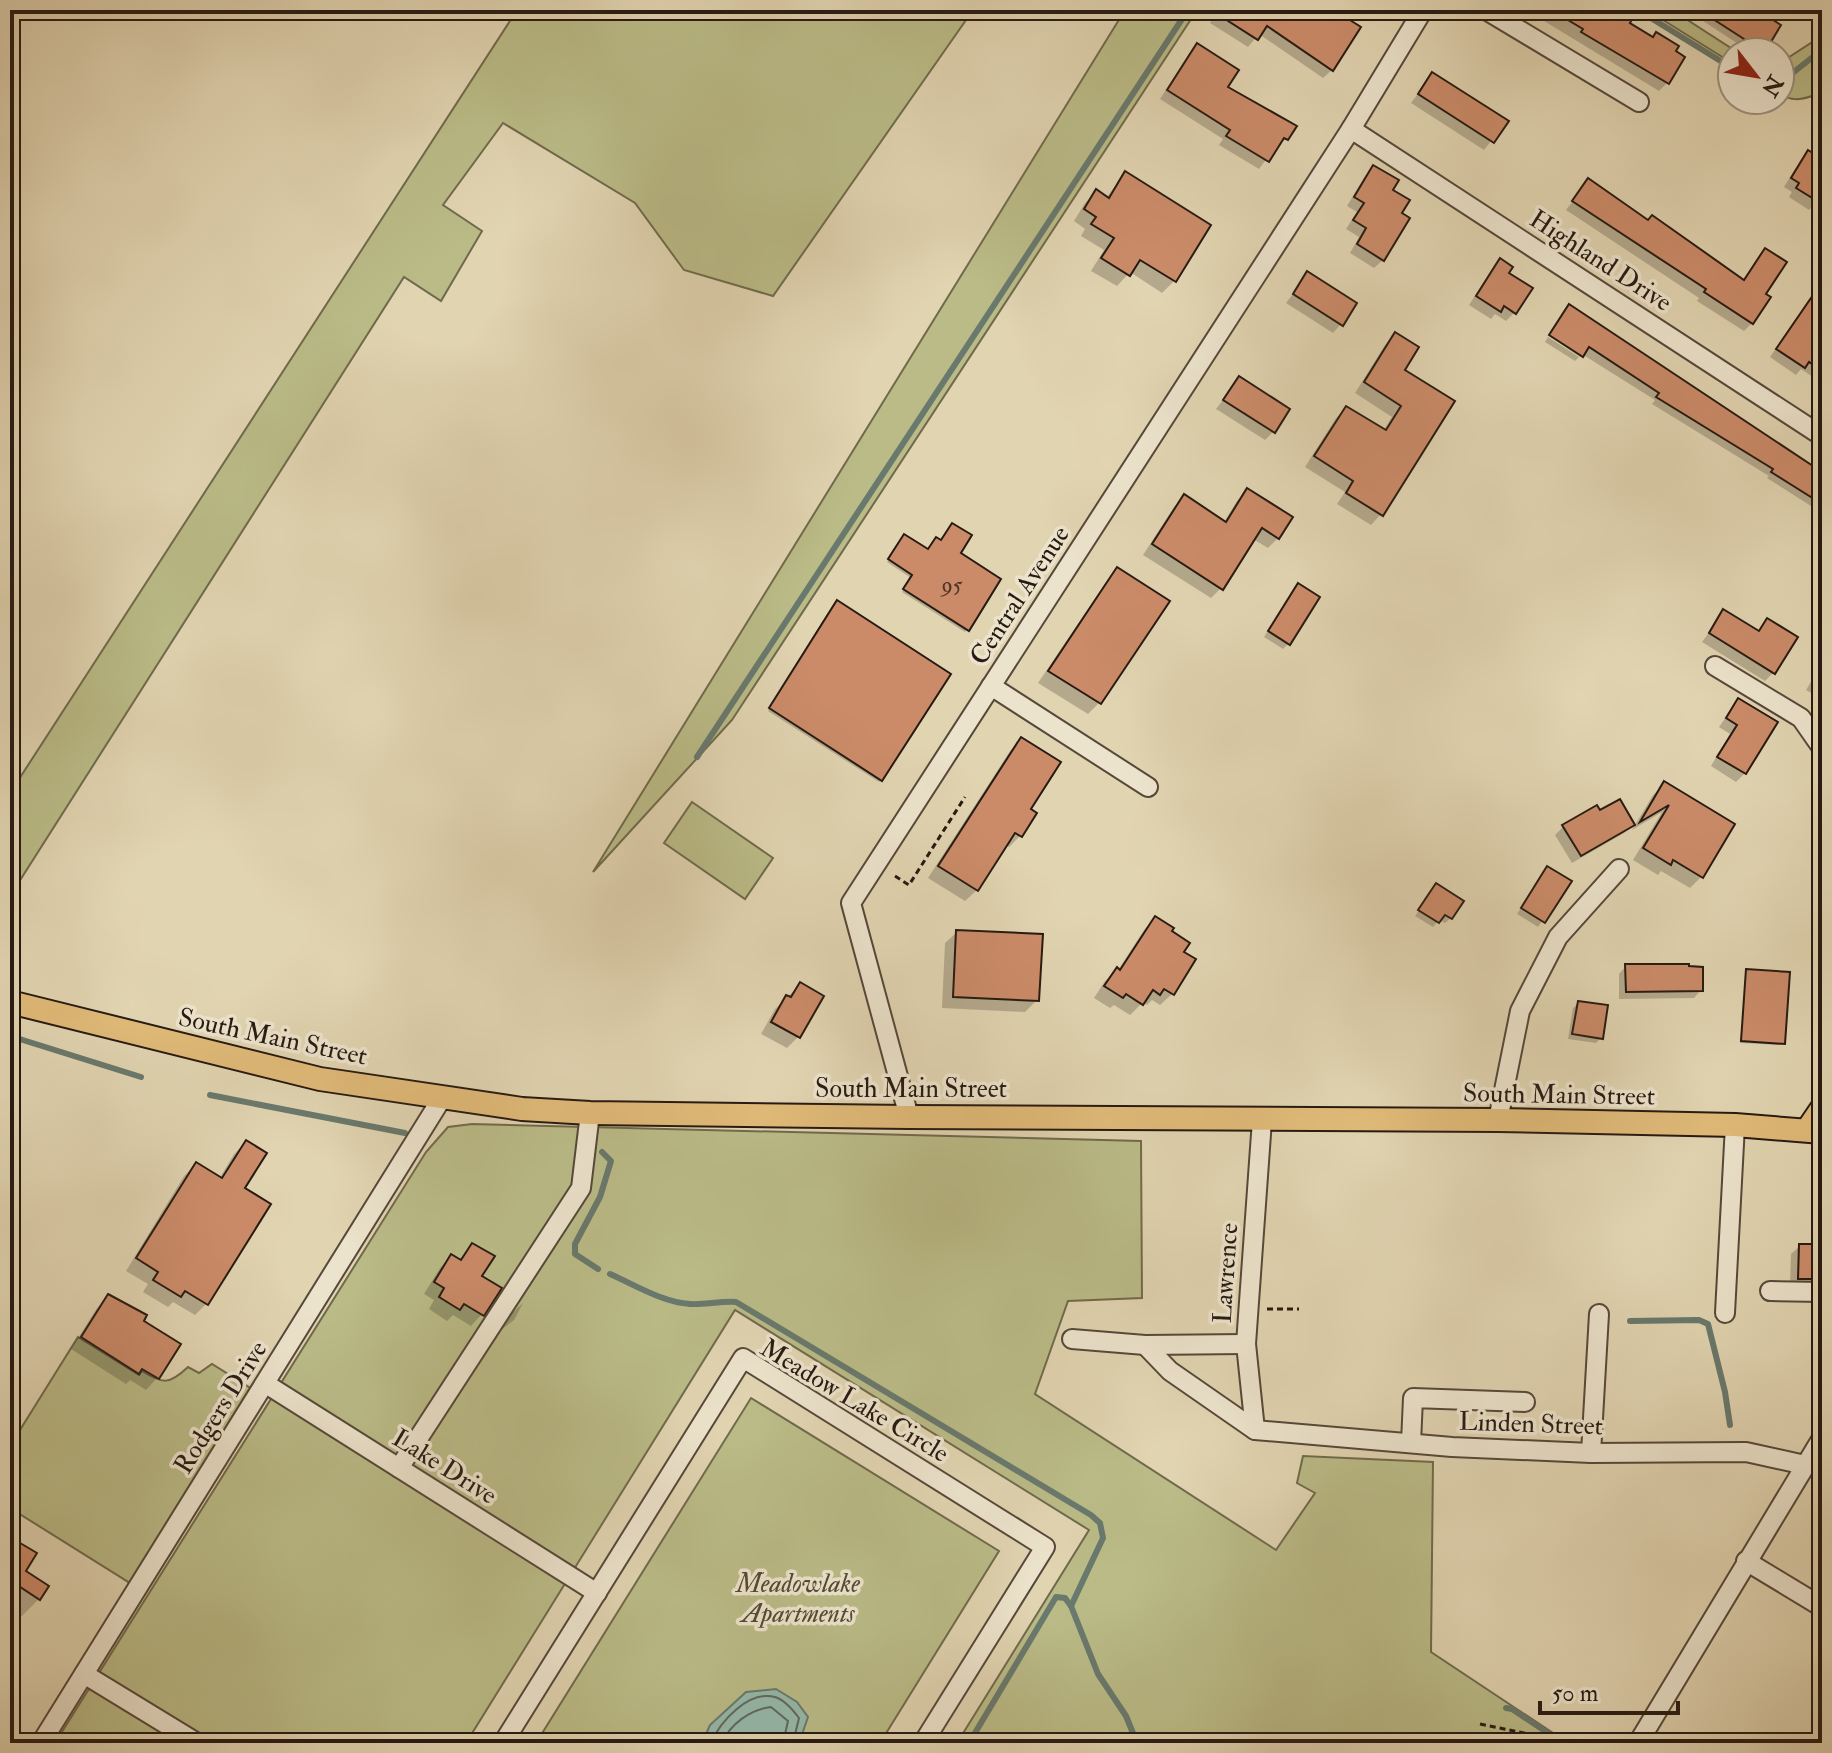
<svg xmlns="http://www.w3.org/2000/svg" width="1832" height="1753" font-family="'IM FELL Double Pica',serif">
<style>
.green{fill:#babb87;stroke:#706a4c;stroke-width:2}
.water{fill:#95b8a9;stroke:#69796d;stroke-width:2}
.shadow{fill:#0003}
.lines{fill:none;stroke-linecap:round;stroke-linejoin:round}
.shore{stroke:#5e695e;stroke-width:2}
.stream{stroke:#69796d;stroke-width:6}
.building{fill:#cb8b69;stroke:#271a12;stroke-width:2}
.minor-casing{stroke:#56483a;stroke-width:22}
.major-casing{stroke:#271a12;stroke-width:26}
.path{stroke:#271a12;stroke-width:3;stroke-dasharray:6 4;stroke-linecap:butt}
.minor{stroke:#ece3cc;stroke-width:18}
.major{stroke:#e0ba78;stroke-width:22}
.labels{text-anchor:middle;stroke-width:7;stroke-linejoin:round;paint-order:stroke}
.number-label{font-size:22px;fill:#503628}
.street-label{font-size:26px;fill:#271a12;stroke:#ece3cc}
.park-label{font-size:26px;font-style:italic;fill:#534a35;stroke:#ece3cc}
</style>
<rect width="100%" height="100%" fill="#e1d4b1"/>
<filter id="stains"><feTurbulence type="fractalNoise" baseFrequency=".0025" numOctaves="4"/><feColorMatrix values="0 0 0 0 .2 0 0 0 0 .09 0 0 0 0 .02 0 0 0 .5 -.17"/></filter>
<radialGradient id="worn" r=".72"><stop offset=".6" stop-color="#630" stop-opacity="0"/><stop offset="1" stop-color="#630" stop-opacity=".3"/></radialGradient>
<g class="green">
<polygon points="517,10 973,10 773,296 684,270 635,203 503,123 443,205 482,231 441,301 404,277 10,896 10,793"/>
<polygon points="1125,10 1197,10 732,720 593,872"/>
<polygon points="1647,10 1672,10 1737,52 1732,52 1732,63"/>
<path d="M1822 39V79L1812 96C1800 100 1791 101 1780 94V63L1814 41Z"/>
<polygon points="692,802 773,858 745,899 664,843"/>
<polygon points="472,1124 1141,1141 1142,1298 1068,1301 1035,1394 1276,1550 1315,1493 1297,1483 1303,1456 1433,1462 1431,1652 1568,1743 957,1743 1089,1530 735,1310 466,1743 55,1743 426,1152 448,1127"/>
<path d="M78 1337 139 1375 142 1371C163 1384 169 1385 188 1367L199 1373 212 1364 252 1389 130 1583 10 1508V1446Z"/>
<polygon points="751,1398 999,1551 880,1743 536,1743"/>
</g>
<polygon class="water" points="776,1689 797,1702 808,1717 799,1743 702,1743 710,1725 746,1692"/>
<g class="shadow">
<polygon points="1219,10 1330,10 1332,70 1323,78 1259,34 1248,47 1210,23"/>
<polygon points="1526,10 1617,10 1627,23 1682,57 1667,83 1659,91"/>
<polygon points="1686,10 1765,10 1762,15 1762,52 1738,52 1736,51 1740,45"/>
<polygon points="1198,46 1225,87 1286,139 1276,146 1259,169 1219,145 1223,139 1160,99 1189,54"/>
<polygon points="1433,74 1506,122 1484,150 1411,103"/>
<polygon points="1808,153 1822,162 1822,211 1813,206 1809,210 1789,197 1792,192 1784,187 1800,161"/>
<polygon points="1374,167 1390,190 1399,214 1383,260 1374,268 1350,253 1359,237 1346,229 1357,212 1347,206 1365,176"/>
<polygon points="1125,174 1209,226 1174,281 1162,293 1130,272 1117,286 1091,271 1104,250 1081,236 1085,229 1074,221 1085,203 1096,192 1106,198"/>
<polygon points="1588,181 1743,281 1766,250 1763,294 1768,297 1752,323 1744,331 1697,301 1699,298 1566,210"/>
<polygon points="1500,261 1514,313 1506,321 1495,314 1491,319 1469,305 1492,269"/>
<polygon points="1308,274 1341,324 1333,333 1286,303"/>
<polygon points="1822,280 1822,383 1801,369 1796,375 1770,357"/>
<polygon points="1570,306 1822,474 1822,513 1767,478 1769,476 1652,404 1655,400 1550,334"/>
<polygon points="1396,335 1403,370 1453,402 1381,514 1371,525 1337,504 1345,492 1305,467 1336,418 1347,408 1383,431 1392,417 1355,393 1385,345"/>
<polygon points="1548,337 1579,357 1575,361 1545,342"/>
<polygon points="1239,379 1274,431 1265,440 1216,409"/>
<polygon points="1248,490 1278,538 1268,548 1253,539 1221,588 1211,598 1143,555 1174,507 1184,497 1224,522 1237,501"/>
<polygon points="902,539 928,551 958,553 967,629 965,632 902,592 911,578 887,562"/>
<polygon points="1117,570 1099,703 1088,714 1038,683 1106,582"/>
<polygon points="1293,591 1288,644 1283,649 1264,637"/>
<polygon points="835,605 949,674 879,782 768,711"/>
<polygon points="1724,612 1757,632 1767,620 1773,673 1765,681 1702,642"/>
<polygon points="1822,664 1822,699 1806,690"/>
<polygon points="1738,700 1745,773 1736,782 1711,766 1730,734 1719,727"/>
<polygon points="1021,739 1028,810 1020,836 1009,847 1005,845 977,890 965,901 928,878 1010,751"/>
<polygon points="1665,784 1701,877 1690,888 1661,871 1658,875 1633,860 1662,812 1632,830 1653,795"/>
<polygon points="1633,825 1624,833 1572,863 1555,835 1564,826"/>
<polygon points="1547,868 1569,882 1538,927 1517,914"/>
<polygon points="1436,885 1451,918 1445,923 1439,920 1433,927 1415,916"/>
<polygon points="1155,918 1169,932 1182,952 1172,994 1160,1005 1152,1000 1147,1005 1143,1002 1130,1015 1114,1005 1110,1008 1094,998 1105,981 1118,970 1144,930"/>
<polygon points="957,932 1037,1000 1025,1012 942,1008 945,943"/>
<polygon points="1626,966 1701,990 1694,998 1619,999 1619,974"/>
<polygon points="1747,971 1783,1043 1781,1045 1740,1043"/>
<polygon points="800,985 798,1037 787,1048 761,1034 775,1009"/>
<polygon points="1578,1003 1601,1038 1596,1043 1568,1039 1573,1008"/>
<polygon points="246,1142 242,1188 206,1304 195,1315 173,1302 168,1307 143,1292 148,1284 126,1271 184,1176 196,1164 219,1179 234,1154"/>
<polygon points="472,1245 480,1277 482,1314 471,1326 453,1315 447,1321 429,1309 434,1300 424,1294 440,1268 451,1257 458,1261"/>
<polygon points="1800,1246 1822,1246 1822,1288 1790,1286 1791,1254"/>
<polygon points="108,1297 179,1345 157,1378 146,1390 130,1380 126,1384 71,1349 97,1308"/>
<polygon points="523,1303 514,1320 501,1330 511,1314"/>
<polygon points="10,1539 23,1572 39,1599 21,1617 10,1610"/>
</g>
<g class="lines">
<g class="shore">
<path d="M711 1743C720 1722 748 1690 775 1697 785 1700 793 1710 799 1718L793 1743"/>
<path d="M722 1743C730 1724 751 1709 771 1707L788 1721 783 1743"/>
</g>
<g class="stream">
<polyline points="1638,10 1732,68"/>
<polyline points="1780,83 1814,56 1822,54"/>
<polyline points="697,757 1188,10"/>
<polyline points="10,1036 141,1077"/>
<polyline points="210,1095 405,1133"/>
<polyline points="598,1269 575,1254 575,1244 600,1197 611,1161 602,1152"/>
<path d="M610 1274C635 1285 662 1302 690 1304 704 1305 720 1301 736 1302L1091 1515 1100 1523 1103 1538 1071 1606"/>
<polyline points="1630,1321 1699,1320 1708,1324 1725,1392 1730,1425"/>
<polyline points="1506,1708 1512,1709 1563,1743"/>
<polyline points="969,1743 1056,1597 1065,1598 1071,1606 1098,1674 1126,1716 1137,1743"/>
</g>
</g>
<g class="building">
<polygon points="1211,10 1334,10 1361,27 1333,71 1267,26 1258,40"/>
<polygon points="1551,10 1620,10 1633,17 1630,23 1653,37 1656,32 1679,46 1676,51 1685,57 1669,84 1581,32 1583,29"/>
<polygon points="1699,10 1757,10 1781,25 1765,52 1751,52 1740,45 1744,39"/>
<polygon points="1197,43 1239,70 1228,87 1297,126 1288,140 1284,138 1269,162 1226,136 1230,130 1167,90"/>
<polygon points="1432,72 1509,121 1494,143 1418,94"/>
<polygon points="1808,150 1822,159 1822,204 1796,188 1799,183 1791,178"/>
<polygon points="1373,165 1399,180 1393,190 1410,200 1402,213 1410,218 1384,261 1357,244 1366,228 1353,220 1364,203 1354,197"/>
<polygon points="1125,171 1211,225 1176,282 1140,260 1130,276 1101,258 1114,238 1091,224 1096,217 1084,209 1096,189 1109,198"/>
<polygon points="1588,178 1648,220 1652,215 1744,280 1765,248 1787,262 1766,294 1771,297 1753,324 1704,292 1706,289 1572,201"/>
<polygon points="1500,258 1513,267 1509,273 1533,288 1516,314 1504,306 1501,312 1476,296"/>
<polygon points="1307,271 1357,303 1343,326 1293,294"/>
<polygon points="1822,282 1822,371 1809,362 1805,368 1776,349"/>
<polygon points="1569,304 1822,472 1822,504 1771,472 1773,469 1656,397 1659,393 1589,347 1583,357 1549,335"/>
<polygon points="1395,332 1419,347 1405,370 1455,401 1383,516 1346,493 1353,481 1314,456 1346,406 1386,430 1401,406 1364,382"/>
<polygon points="1239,376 1290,409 1275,433 1223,400"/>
<polygon points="1247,488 1293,517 1279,539 1262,528 1223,590 1152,544 1184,494 1226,522"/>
<polygon points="952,523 972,535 961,553 1001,579 969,631 903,589 912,575 888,559 904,534 928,549 936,537 941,540"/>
<polygon points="1117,567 1170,601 1101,704 1048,671"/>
<polygon points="1298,583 1320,597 1290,645 1268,631"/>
<polygon points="837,600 951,674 882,781 769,708"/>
<polygon points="1723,609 1759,631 1767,618 1798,637 1775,674 1709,633"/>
<polygon points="1738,698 1778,722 1746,774 1717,757 1737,725 1726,718"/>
<polygon points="1021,737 1061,762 1031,809 1037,813 1022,837 1015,833 978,891 938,866"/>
<polygon points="1664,781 1735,824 1703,878 1673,860 1671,865 1643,848 1669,805 1640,822"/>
<polygon points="1620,799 1635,825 1581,856 1562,825 1597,805 1600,810"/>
<polygon points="1547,866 1572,881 1545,923 1521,908"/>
<polygon points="1436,883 1464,901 1452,919 1445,915 1439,923 1418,910"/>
<polygon points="1155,916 1174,928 1172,931 1190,943 1184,952 1196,959 1174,995 1164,989 1160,995 1153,990 1143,1005 1126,994 1123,998 1104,986 1117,967 1120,970"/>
<polygon points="956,930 1043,934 1039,1001 953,997"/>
<polygon points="1625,964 1689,964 1689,966 1703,967 1703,991 1626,992"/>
<polygon points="1746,969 1790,972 1785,1044 1741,1041"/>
<polygon points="800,982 824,996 800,1038 771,1022 786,995 791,997"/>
<polygon points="1578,1001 1608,1005 1603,1039 1572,1034"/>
<polygon points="246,1140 267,1153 245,1188 271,1204 208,1305 185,1291 181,1297 153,1280 158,1272 136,1258 196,1162 222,1178"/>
<polygon points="472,1243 495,1256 482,1276 502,1288 484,1316 464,1304 460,1310 439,1297 444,1288 434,1282 451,1254 461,1260"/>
<polygon points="1799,1244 1822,1244 1822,1279 1798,1279"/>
<polygon points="108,1294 147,1315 144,1321 181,1344 159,1379 142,1369 139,1374 81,1337"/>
<polygon points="10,1537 37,1553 26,1571 49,1586 40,1600 17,1585 10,1596"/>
</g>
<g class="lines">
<defs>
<g id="minor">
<polyline points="1486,10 1639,102"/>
<polyline points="1351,129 1822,436"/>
<polyline points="1715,666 1801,718 1822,748"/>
<polyline points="991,686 1148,787"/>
<polyline points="909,1117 851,903 1351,129 1423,10"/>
<polyline points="1498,1120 1520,1011 1558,937 1619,869"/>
<polyline points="1770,1291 1822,1292"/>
<polyline points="1725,1313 1735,1125"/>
<polyline points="1072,1339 1145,1345 1246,1344"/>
<polyline points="1145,1345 1170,1371 1255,1430 1452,1447 1591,1453 1746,1452 1805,1465"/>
<polyline points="266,1384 597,1593"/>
<polyline points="1255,1430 1246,1344 1262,1120"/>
<polyline points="1411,1443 1413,1398 1525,1402"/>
<polyline points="1591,1453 1599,1314"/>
<polyline points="399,1468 581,1188 590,1113"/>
<polyline points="1746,1561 1822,1607"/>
<polyline points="84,1674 197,1743"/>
<polyline points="41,1743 442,1098"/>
<polyline points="503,1743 743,1358 1045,1547 923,1743"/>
<polyline points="1638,1743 1822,1438"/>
</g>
<g id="major">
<polyline points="10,1002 320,1079 522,1109 590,1113 909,1117 1498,1120 1735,1125 1822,1132"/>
<polyline points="1807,1130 1822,1108"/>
</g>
</defs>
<use href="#minor" class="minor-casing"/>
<use href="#major" class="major-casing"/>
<g class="path">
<polyline points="895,876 909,885 965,797"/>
<polyline points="1267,1309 1299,1309"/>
<polyline points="1480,1724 1529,1734 1549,1743"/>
</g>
<use href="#minor" class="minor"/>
<use href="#major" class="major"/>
</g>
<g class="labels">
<g class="number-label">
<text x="952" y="592">95</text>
</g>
<g class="street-label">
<text transform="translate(1601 260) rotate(33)" y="9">Highland Drive</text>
<text transform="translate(1019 595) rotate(-57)" y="9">Central Avenue</text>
<text transform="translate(273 1036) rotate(12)" y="9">South Main Street</text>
<text x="911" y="1097">South Main Street</text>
<text transform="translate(1559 1094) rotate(1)" y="9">South Main Street</text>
<text transform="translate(1225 1273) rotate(-86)" y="9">Lawrence</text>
<text transform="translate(855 1400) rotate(31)" y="9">Meadow Lake Circle</text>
<text transform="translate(220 1407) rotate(-58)" y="9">Rodgers Drive</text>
<text transform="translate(1531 1423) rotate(2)" y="9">Linden Street</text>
<text transform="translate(445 1466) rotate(32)" y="9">Lake Drive</text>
</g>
<g class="park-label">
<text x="798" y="1592">Meadowlake<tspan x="798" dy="30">Apartments</tspan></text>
</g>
</g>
<rect width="1832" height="1753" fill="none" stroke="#e1d4b1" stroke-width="40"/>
<rect x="12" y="12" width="1808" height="1729" fill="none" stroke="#271a12" stroke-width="4"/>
<rect x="20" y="20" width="1792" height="1713" fill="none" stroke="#271a12" stroke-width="2"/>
<g transform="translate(1756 76) rotate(121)"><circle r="38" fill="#ece3cc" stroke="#9d9382" stroke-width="2"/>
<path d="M0-6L14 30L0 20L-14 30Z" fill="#8f2418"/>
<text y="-12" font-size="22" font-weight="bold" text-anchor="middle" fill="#271a12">N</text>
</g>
<path d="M1540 1701v12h138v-12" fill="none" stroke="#271a12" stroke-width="4"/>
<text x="1552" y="1701" font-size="24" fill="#271a12" stroke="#ece3cc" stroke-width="6" paint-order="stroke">50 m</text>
<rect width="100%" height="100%" filter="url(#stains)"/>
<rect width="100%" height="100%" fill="url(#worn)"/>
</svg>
